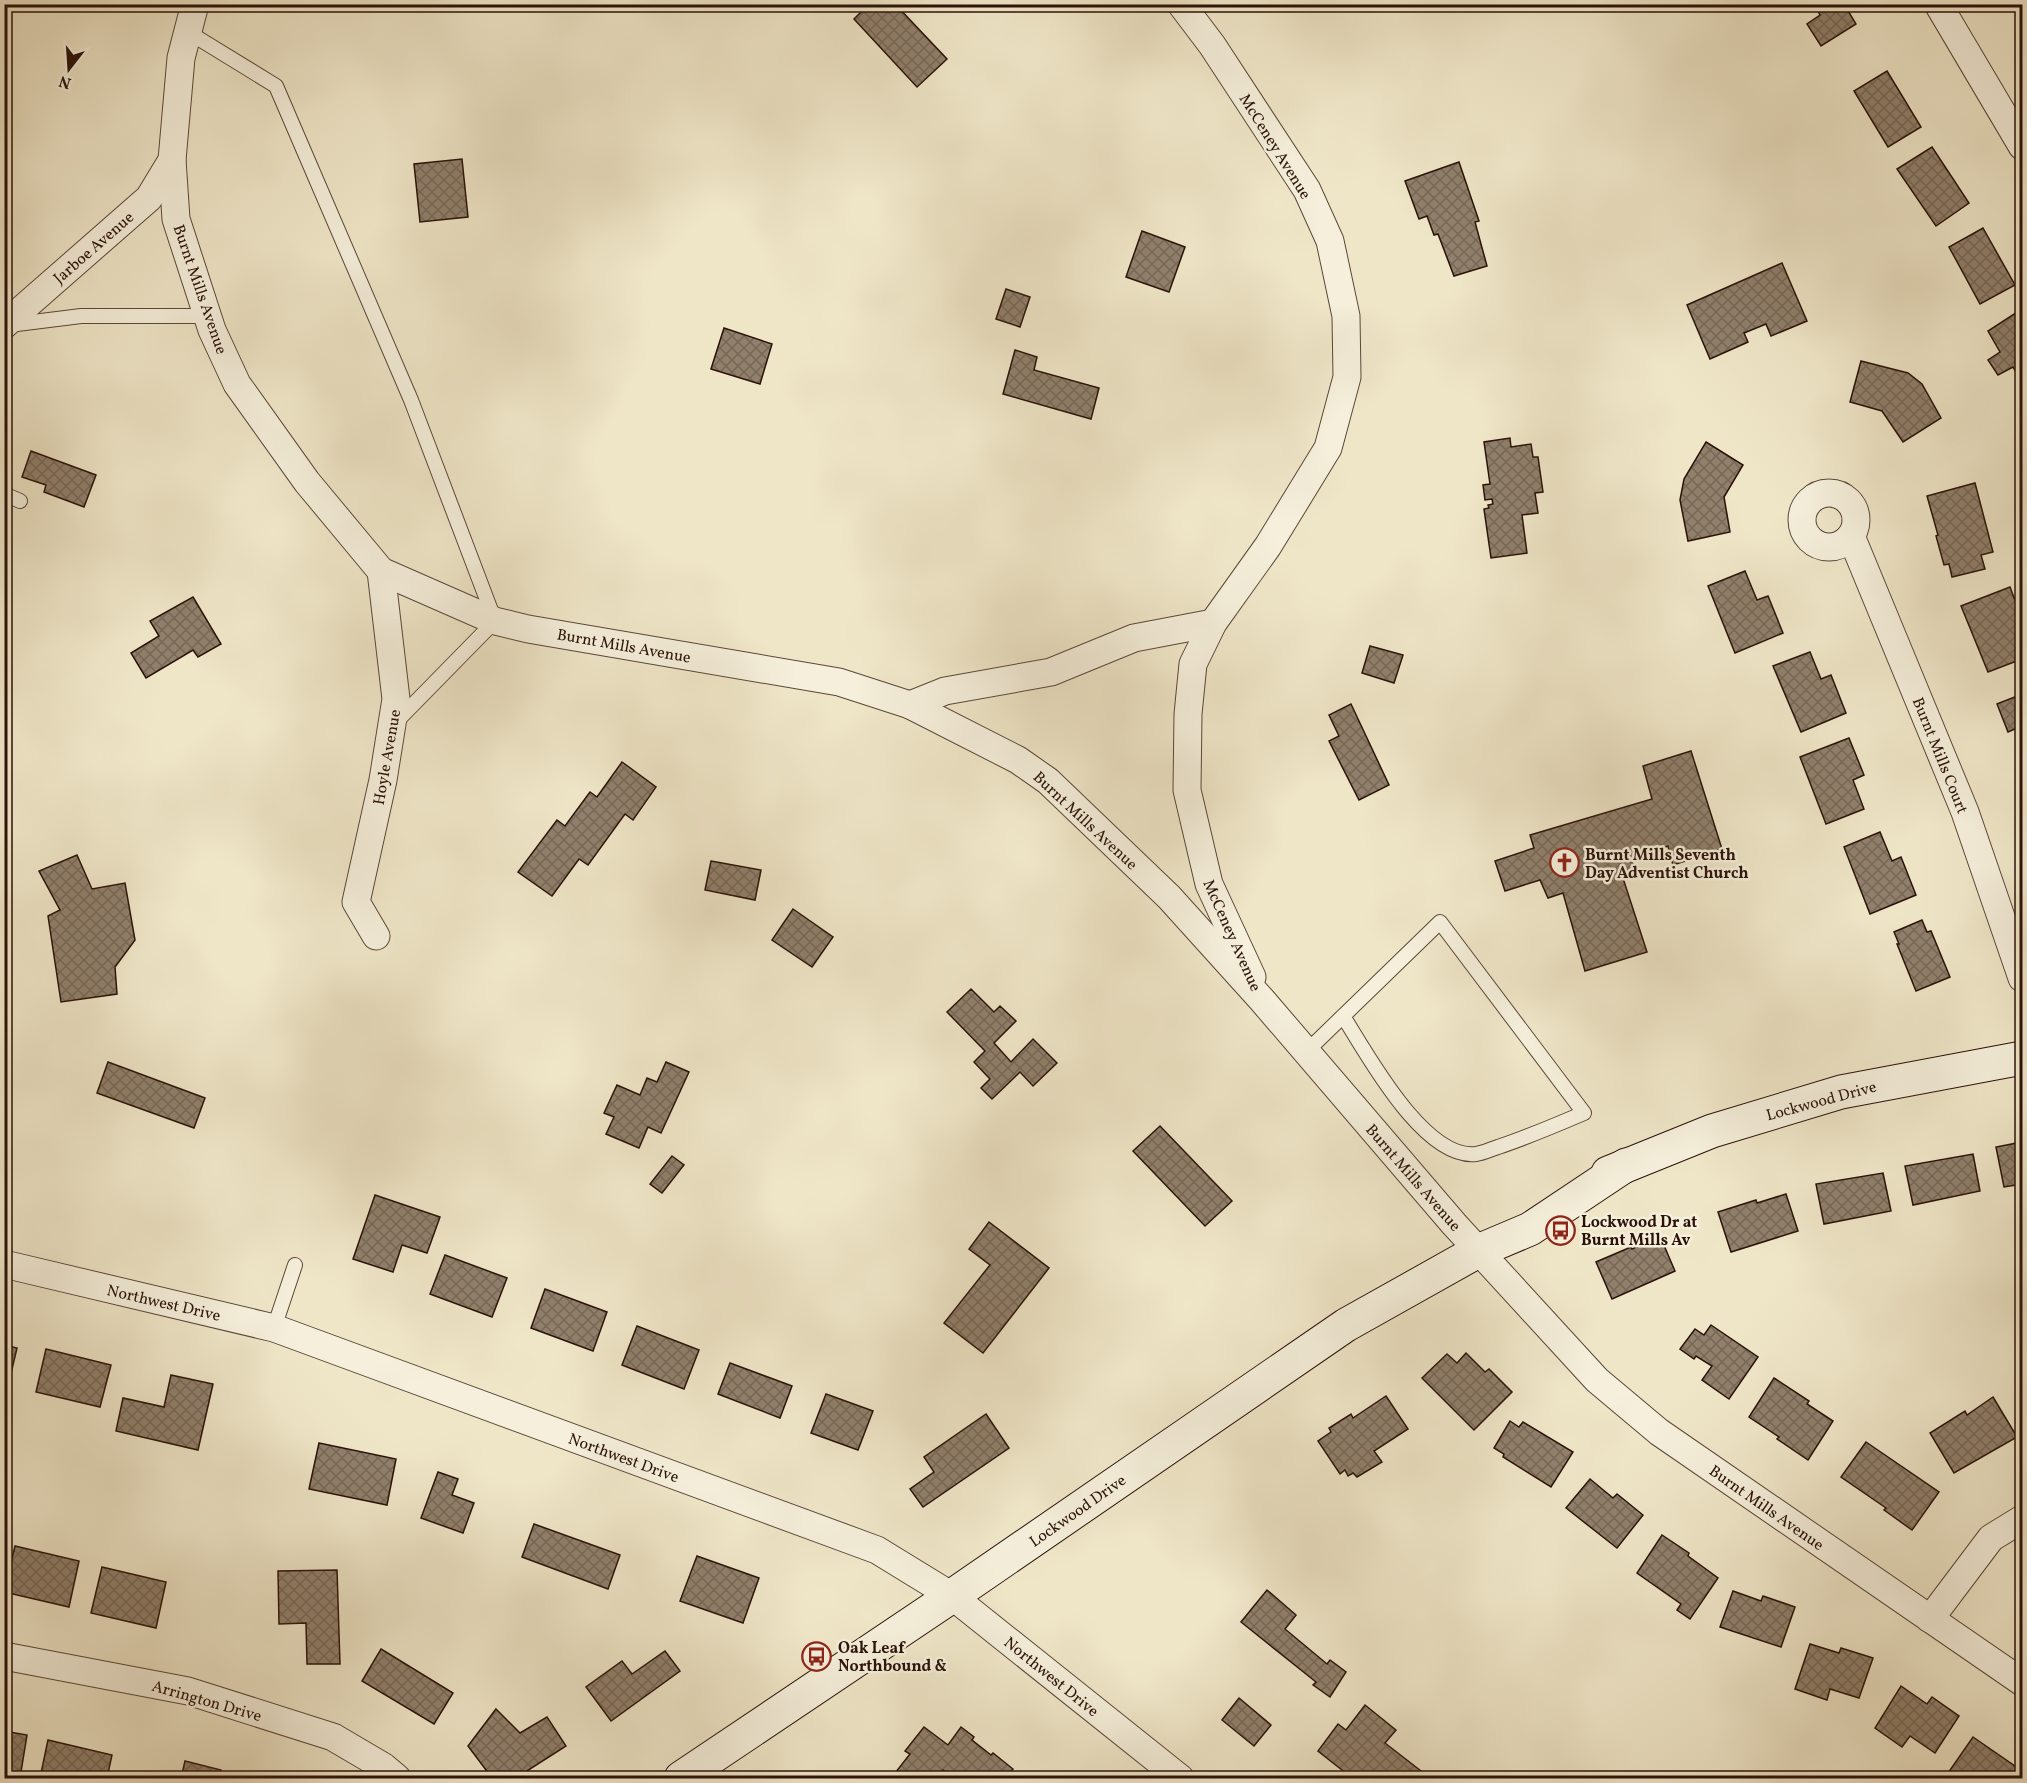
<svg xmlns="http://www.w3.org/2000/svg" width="2027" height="1783" font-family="Vollkorn,serif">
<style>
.building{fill:url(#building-cross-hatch);stroke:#2a1209;stroke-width:1.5}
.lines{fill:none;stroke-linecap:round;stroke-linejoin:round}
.lane-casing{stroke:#5b4739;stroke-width:16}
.street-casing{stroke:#5b4739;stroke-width:29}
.secondary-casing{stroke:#2a1209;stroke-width:35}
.lane{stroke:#f5efdb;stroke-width:14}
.street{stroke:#f5efdb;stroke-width:27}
.secondary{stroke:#f5efdb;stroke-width:33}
.labels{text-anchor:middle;stroke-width:5;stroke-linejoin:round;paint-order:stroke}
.street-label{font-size:16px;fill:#2a1209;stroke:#f5efdb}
.poi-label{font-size:16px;font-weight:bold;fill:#2a1209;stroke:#f5efdb;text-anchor:start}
</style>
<defs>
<pattern id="building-cross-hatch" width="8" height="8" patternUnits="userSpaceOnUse" patternTransform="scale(1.5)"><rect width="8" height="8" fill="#90806c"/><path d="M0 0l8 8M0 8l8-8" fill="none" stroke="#766757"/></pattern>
</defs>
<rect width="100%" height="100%" fill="#efe6c8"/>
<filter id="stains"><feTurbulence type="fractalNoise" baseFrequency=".00333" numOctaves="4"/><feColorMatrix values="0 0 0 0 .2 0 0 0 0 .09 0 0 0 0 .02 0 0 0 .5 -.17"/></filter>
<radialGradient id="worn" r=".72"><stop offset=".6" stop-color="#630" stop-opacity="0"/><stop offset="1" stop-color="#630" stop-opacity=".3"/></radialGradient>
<g class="building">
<polygon points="869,4 895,4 947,59 917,87 854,19"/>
<polygon points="1814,4 1844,4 1856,24 1821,46 1807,24 1820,15"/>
<polygon points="1887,71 1921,127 1888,147 1854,91"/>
<polygon points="1932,147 1969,203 1936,226 1897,169"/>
<polygon points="462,159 468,217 420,222 414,164"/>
<polygon points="1459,162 1479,221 1475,222 1487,266 1454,276 1438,234 1434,235 1427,216 1419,219 1405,181"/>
<polygon points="1983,228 2015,285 1980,304 1949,247"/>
<polygon points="1142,231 1185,247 1169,292 1126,277"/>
<polygon points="1782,263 1807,321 1771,336 1766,324 1744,333 1748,342 1710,359 1687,305"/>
<polygon points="1006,289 1030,297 1020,327 996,319"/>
<polygon points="2022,309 2022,379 2021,380 2013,367 1998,375 1988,360 2000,352 1988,331"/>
<polygon points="724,328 772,344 760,384 711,369"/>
<polygon points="1015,350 1037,357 1034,370 1099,388 1091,419 1003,394"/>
<polygon points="1861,361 1908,373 1922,384 1941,418 1903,442 1882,411 1850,402"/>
<polygon points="1510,438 1511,447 1531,444 1533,457 1538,457 1543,492 1535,493 1538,513 1522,515 1527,553 1491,558 1484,509 1489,508 1488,505 1493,504 1492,499 1485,500 1483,485 1490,484 1484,442"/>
<polygon points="1706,442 1743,465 1724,497 1730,532 1688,541 1680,500 1684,479"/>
<polygon points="31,451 96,475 84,507 44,492 46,485 22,477"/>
<polygon points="1975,483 1993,552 1981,555 1985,569 1952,577 1949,564 1944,565 1936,536 1938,535 1927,496"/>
<polygon points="1745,571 1757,600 1768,596 1783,633 1735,653 1708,586"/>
<polygon points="2010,587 2022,619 2022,659 1988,672 1961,606"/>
<polygon points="193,597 221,644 198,657 193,650 146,678 131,653 159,636 150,621"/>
<polygon points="1370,646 1403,655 1394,683 1362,673"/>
<polygon points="1810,652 1821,679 1831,675 1846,713 1801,732 1773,666"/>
<polygon points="2022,694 2022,726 2008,732 1997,704"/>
<polygon points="1351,704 1389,785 1359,800 1329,741 1339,736 1329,715"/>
<polygon points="1849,738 1864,775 1853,780 1864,809 1826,824 1800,757"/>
<polygon points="1691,751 1722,849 1673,865 1668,846 1659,849 1660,853 1640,859 1639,856 1631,858 1634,868 1621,872 1647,952 1585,971 1563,893 1548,898 1540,880 1505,891 1495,861 1534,848 1530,835 1652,799 1643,766"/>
<polygon points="622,762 656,787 633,820 625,814 588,865 579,859 552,896 518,872 557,820 565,826 590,792 597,797"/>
<polygon points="1880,832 1892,861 1901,857 1916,895 1870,914 1844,847"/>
<polygon points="77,855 92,889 125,883 135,940 115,967 117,994 61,1002 48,916 60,910 39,871"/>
<polygon points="711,861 761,870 755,900 705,890"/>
<polygon points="793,909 833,937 812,967 772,940"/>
<polygon points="1922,920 1927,932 1931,931 1950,977 1916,991 1897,944 1899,944 1894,932"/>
<polygon points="971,989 994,1012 1000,1006 1016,1021 994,1043 1011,1062 1033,1039 1057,1063 1033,1086 1020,1072 992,1099 981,1088 990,1079 974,1062 985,1051 947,1012"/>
<polygon points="108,1062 205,1098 194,1128 97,1093"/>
<polygon points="666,1062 689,1072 661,1133 648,1127 639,1148 606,1134 614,1117 604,1113 617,1085 640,1095 647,1078 657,1082"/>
<polygon points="1160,1126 1232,1201 1205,1226 1133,1151"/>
<polygon points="2022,1142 2022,1184 2004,1187 1996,1147"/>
<polygon points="1973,1154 1980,1191 1913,1205 1905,1166"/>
<polygon points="672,1156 684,1165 662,1193 650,1184"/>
<polygon points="1883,1173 1891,1211 1824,1224 1816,1184"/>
<polygon points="1786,1194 1798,1231 1731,1252 1718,1212 1756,1200 1757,1203"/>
<polygon points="375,1195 440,1217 427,1253 402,1245 393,1272 353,1259"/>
<polygon points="989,1222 1049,1268 983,1353 944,1323 990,1265 969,1249"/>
<polygon points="1660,1236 1675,1271 1612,1299 1596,1262 1631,1247 1632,1249"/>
<polygon points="445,1255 507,1278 492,1317 430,1294"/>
<polygon points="545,1289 607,1312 593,1351 531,1328"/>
<polygon points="1711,1325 1758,1357 1729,1399 1702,1380 1712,1366 1696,1356 1694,1359 1680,1349 1695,1329 1704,1335"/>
<polygon points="637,1326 699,1350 684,1389 622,1365"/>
<polygon points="4,1345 17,1348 6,1395 4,1394"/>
<polygon points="46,1349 111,1365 100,1407 36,1392"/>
<polygon points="1466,1353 1485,1372 1489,1369 1512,1392 1474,1430 1422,1378 1447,1354 1457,1363"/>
<polygon points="730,1363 792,1386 780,1418 718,1394"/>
<polygon points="171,1375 213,1384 198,1450 116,1431 123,1398 164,1407"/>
<polygon points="1774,1378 1809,1401 1807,1404 1833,1421 1808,1460 1777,1439 1779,1437 1749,1417"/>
<polygon points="826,1394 873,1411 858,1450 811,1433"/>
<polygon points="1386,1396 1408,1429 1374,1451 1382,1462 1357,1477 1353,1473 1348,1476 1345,1470 1340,1474 1318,1441 1331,1432 1329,1428 1351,1414 1353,1418"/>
<polygon points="1993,1397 2017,1437 1954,1473 1930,1433 1965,1411 1967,1415"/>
<polygon points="986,1414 1009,1448 923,1507 910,1489 934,1472 924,1457"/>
<polygon points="1510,1421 1519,1427 1523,1422 1573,1452 1551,1487 1503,1457 1504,1454 1494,1448"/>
<polygon points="1866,1442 1939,1492 1912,1530 1884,1510 1886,1508 1841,1477"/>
<polygon points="319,1443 396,1459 387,1505 309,1489"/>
<polygon points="438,1472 458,1479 452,1495 474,1503 463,1533 421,1518"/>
<polygon points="1590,1479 1613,1498 1617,1494 1643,1515 1617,1548 1566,1508"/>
<polygon points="534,1524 620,1555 608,1589 522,1557"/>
<polygon points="1662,1535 1689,1553 1688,1556 1718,1578 1690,1619 1677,1610 1681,1604 1637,1573"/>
<polygon points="15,1546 79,1561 69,1607 4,1592"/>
<polygon points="697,1556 759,1578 743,1623 680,1601"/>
<polygon points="102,1567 166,1582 156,1628 91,1613"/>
<polygon points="337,1570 340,1664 307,1664 306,1623 279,1624 278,1571"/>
<polygon points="1267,1590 1296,1615 1285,1629 1327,1664 1330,1660 1346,1672 1330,1697 1313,1685 1316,1682 1241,1622"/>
<polygon points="1733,1591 1761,1601 1763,1596 1795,1607 1781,1647 1720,1627"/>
<polygon points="1810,1644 1839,1653 1841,1648 1873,1658 1859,1698 1830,1689 1827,1700 1795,1689"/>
<polygon points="381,1649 453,1693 434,1724 362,1681"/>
<polygon points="665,1651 680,1671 611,1721 586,1687 622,1661 632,1674"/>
<polygon points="1901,1686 1927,1704 1932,1697 1959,1716 1935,1753 1910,1736 1902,1747 1875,1728"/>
<polygon points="1239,1698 1271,1725 1254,1746 1222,1720"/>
<polygon points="1365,1705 1396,1730 1385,1743 1430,1778 1343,1778 1347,1774 1318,1751 1338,1724 1346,1730"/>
<polygon points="496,1709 520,1733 547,1717 566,1746 516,1778 492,1778 468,1746"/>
<polygon points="924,1727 948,1745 961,1727 974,1737 972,1740 991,1755 993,1753 1013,1769 1006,1778 954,1778 943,1770 936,1778 894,1778 892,1777 910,1754 905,1751"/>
<polygon points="4,1731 27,1735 20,1778 4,1777"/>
<polygon points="1973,1737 2022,1771 2022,1778 1956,1778 1948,1773"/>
<polygon points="48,1740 112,1755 107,1778 40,1778"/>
<polygon points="185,1761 221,1770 219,1778 181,1778"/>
</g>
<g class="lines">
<defs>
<g id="lane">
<polyline points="188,32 276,86 411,400 495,621 396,722"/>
<polyline points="9,325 81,316 207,316"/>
<polyline points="4,494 20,501"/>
<path d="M1306 1052 1440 922 1584 1113C1556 1125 1528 1137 1498 1147 1491 1149 1484 1153 1476 1154 1424 1160 1367 1054 1343 1016"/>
<polyline points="274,1328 295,1265"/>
</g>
<g id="street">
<polyline points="195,4 181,58 172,160 176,219 212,330 237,384 307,482 381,571 495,621 528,629 839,682 910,705 1018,760 1048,781 1169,897 1262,1000 1454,1224 1597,1380 1659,1432 2022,1682"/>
<polyline points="1181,4 1212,45 1307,190 1330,241 1346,316 1347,377 1328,448 1268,546 1213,623 1193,664 1188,714 1187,790 1209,884 1252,977"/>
<polyline points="1938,4 2022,146"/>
<polyline points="4,325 149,198 172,160"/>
<circle cx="1829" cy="520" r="27"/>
<polyline points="1851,536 1965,812 2022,978"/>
<polyline points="910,705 945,691 1051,672 1134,638 1213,623"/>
<polyline points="376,936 356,902 383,780 396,699 381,571"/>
<polyline points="4,1264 274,1328 877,1550 952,1596 1180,1778"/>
<polyline points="1930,1619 1991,1538 2022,1519"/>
<polyline points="4,1656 188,1691 333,1737 384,1767 397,1778"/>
</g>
<g id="secondary">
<polyline points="1608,1173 1712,1131 1841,1092 2022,1058"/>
<polyline points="681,1778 952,1596 1346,1325 1478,1251 1530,1229 1626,1165"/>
</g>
</defs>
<use href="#lane" class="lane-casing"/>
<use href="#street" class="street-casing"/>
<use href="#secondary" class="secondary-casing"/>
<use href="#lane" class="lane"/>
<use href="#street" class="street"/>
<use href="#secondary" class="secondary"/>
</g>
<defs>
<symbol id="church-ring" viewBox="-11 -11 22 22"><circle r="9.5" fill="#f5efdb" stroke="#8f2418" stroke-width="1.5"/><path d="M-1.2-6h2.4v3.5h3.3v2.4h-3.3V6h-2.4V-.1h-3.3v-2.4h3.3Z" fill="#8f2418"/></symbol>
<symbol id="bus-ring" viewBox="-11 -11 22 22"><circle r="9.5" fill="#f5efdb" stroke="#8f2418" stroke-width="1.5"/><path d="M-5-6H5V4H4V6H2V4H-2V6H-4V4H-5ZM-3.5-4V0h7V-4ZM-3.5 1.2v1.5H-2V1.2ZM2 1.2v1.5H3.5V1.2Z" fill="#8f2418"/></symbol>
</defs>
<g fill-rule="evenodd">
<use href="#church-ring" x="1548" y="846" width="33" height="33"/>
<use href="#bus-ring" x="1544" y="1214" width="33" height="33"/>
<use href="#bus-ring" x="800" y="1640" width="33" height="33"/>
</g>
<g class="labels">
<g class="street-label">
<text transform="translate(1276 146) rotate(58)" y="6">McCeney Avenue</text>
<text transform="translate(93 247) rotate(-41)" y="6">Jarboe Avenue</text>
<text transform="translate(201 289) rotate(71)" y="6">Burnt Mills Avenue</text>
<text transform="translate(624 645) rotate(10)" y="6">Burnt Mills Avenue</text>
<text transform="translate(1941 755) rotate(68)" y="6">Burnt Mills Court</text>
<text transform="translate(386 757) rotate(-80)" y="6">Hoyle Avenue</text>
<text transform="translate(1086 820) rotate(43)" y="6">Burnt Mills Avenue</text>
<text transform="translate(1233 935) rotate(66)" y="6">McCeney Avenue</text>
<text transform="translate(1821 1100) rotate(-15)" y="6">Lockwood Drive</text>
<text transform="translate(1414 1177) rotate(49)" y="6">Burnt Mills Avenue</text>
<text transform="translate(164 1302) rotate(13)" y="6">Northwest Drive</text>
<text transform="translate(624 1457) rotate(20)" y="6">Northwest Drive</text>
<text transform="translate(1767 1507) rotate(35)" y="6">Burnt Mills Avenue</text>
<text transform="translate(1077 1510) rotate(-35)" y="6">Lockwood Drive</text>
<text transform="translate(1052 1676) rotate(39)" y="6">Northwest Drive</text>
<text transform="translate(207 1700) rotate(16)" y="6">Arrington Drive</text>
</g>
<g class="poi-label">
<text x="1585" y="860">Burnt Mills Seventh<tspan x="1585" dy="18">Day Adventist Church</tspan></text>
<text x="1581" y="1227">Lockwood Dr at<tspan x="1581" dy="18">Burnt Mills Av</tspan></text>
<text x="838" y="1653">Oak Leaf<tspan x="838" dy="18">Northbound &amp;</tspan></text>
</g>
</g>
<rect width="2027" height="1783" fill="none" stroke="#efe6c8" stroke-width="24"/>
<rect x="6" y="6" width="2015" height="1771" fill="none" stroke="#2a1209" stroke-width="3"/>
<rect x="12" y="12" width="2003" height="1759" fill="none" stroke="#2a1209" stroke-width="1.5"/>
<g transform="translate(69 69) rotate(197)" stroke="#f5efdb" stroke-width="4.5" paint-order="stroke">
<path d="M0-4.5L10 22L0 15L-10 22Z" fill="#2a1209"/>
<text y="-9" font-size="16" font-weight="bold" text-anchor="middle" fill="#2a1209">N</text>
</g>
<rect width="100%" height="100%" filter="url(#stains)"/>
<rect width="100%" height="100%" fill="url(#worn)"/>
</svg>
